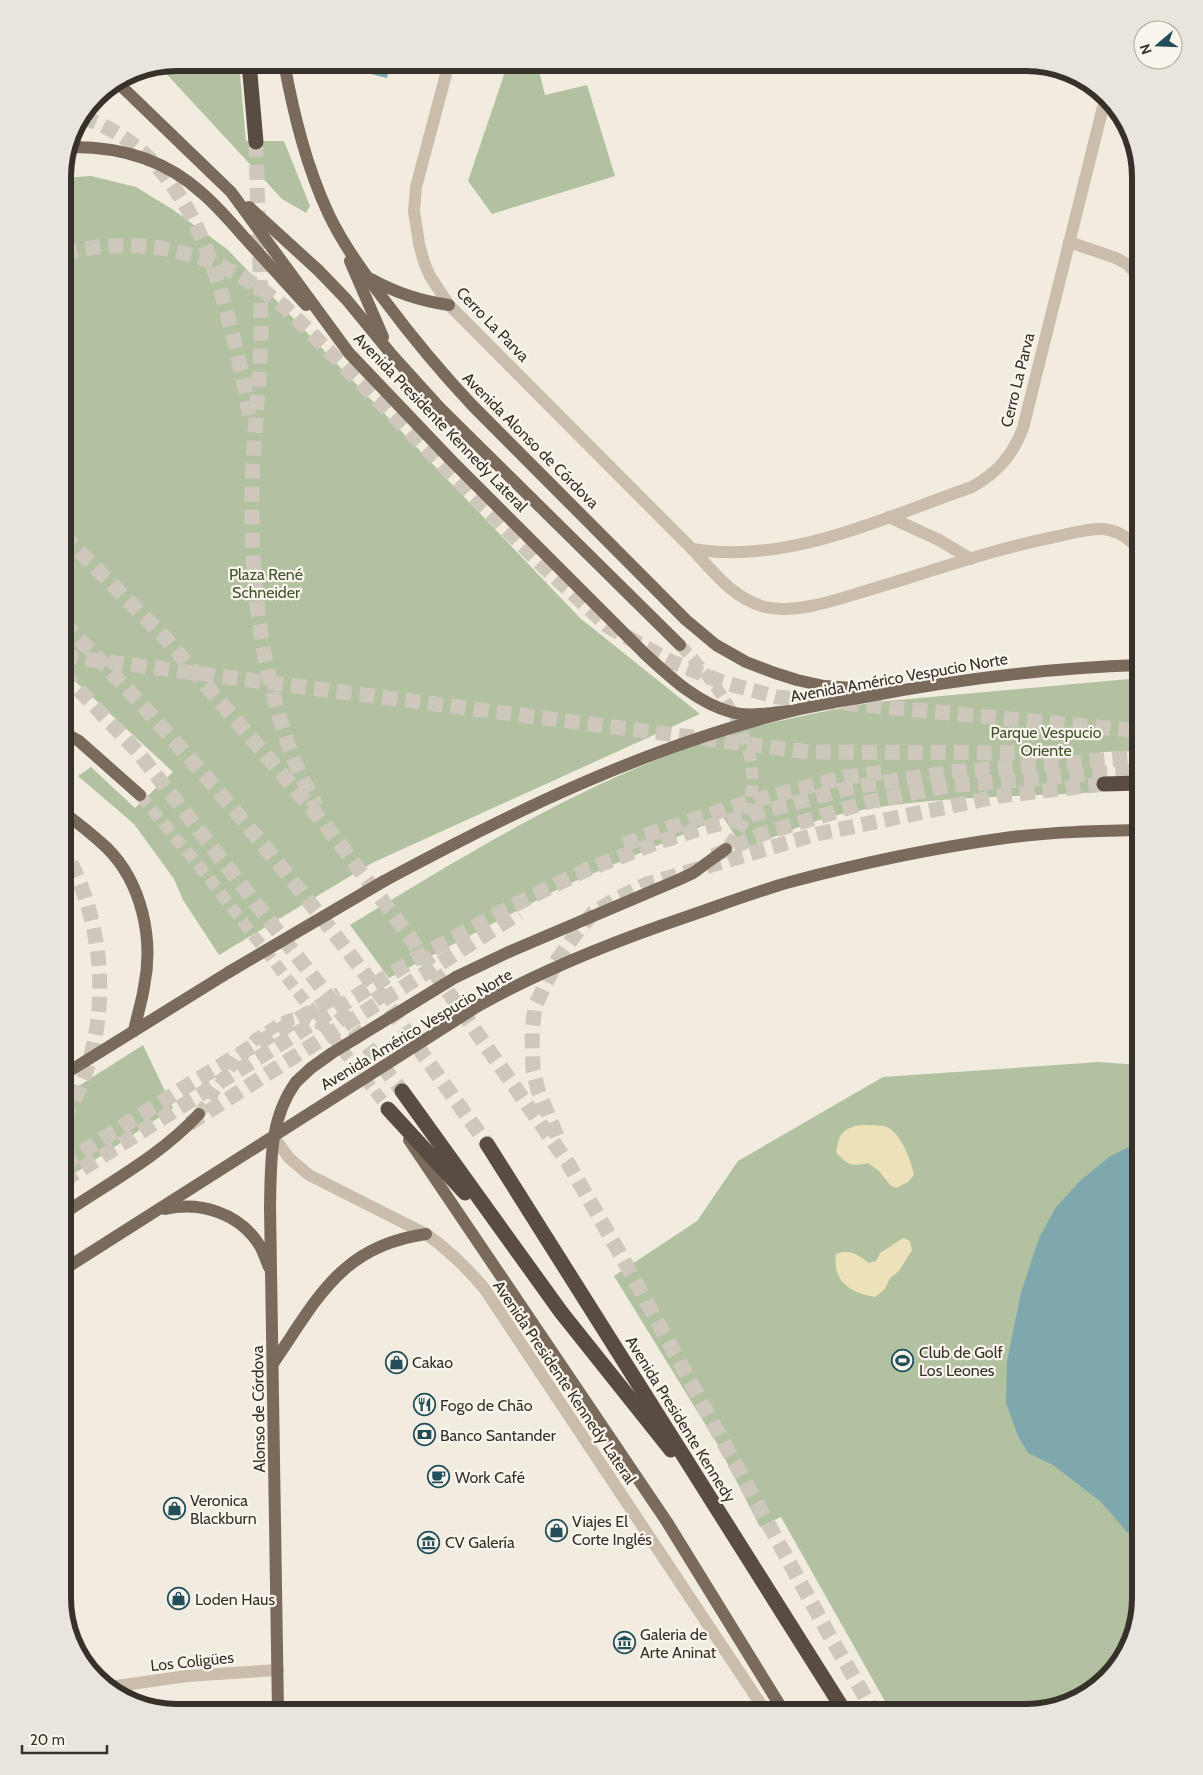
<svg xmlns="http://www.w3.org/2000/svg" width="1203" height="1775" font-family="Cabin,sans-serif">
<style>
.green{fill:#b2c1a0}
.sand{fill:#ece1b8}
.water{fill:#7fa7ae}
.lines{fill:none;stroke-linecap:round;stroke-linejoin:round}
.major-tunnel{stroke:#cdc7bc;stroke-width:12;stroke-dasharray:12 6;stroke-linecap:butt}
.highway-tunnel{stroke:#cdc7bc;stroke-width:15;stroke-dasharray:15 8;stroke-linecap:butt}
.minor{stroke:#cabdab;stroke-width:12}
.major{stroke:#7a6a5c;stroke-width:12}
.highway{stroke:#594c42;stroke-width:15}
.major-bridge{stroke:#7a6a5c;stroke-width:12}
.labels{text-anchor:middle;stroke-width:4.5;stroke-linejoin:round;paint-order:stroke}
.street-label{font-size:16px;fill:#38312a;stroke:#faf5ec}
.park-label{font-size:16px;fill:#43562f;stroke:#faf5ec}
.poi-label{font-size:16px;fill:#38312a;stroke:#faf5ec;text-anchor:start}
.rim{fill:none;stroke:#38312a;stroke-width:6}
</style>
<rect width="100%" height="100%" fill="#f2ece0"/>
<g class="green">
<polygon points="177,63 239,63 246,141 284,141 310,206 306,213 282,199 160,67"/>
<polygon points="508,63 537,63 545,95 587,85 615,176 492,214 468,181"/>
<polygon points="91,176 136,187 172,209 227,249 580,618 700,714 372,863 219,955 183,900 174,879 134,824 78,776 91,767 135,808 173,772 63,670 63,401 65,398 63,395 63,178"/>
<path d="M1140 678V751L1100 752 1101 792C1019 797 931 796 851 812 814 819 779 835 744 849L723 817 564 886 389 978 350 925C453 862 557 798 671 754 734 729 810 713 876 702Z"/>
<polygon points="143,1045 173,1108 63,1181 63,1096"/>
<polygon points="1099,1062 1140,1065 1140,1598 1125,1655 1083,1697 1026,1712 891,1712 781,1517 760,1527 718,1445 614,1276 697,1221 738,1161 883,1077"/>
</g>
<g class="sand">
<path d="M860 1125C868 1125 877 1125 884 1126 900 1130 911 1160 914 1175L908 1182 896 1188 890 1185 879 1171 868 1163C851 1167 847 1165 836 1152 839 1134 842 1129 860 1125Z"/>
<path d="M903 1238 910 1241 912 1250 899 1271 890 1278 885 1289 875 1297C851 1293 832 1282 836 1254 850 1249 857 1254 869 1263L876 1261 880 1253Z"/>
</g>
<g class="water">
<polygon points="369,63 391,63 387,78 367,73"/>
<polygon points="1136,1143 1140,1145 1140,1539 1128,1533 1101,1502 1053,1465 1028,1453 1018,1436 1006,1403 1007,1361 1021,1293 1039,1238 1056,1207 1080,1181 1109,1157"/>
</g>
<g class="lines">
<g class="major-tunnel">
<path d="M680 645C734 701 785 777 726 849"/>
<polyline points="140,795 208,877 384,1103"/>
<polyline points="199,1114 240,1054 256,1039 281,1023 291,1019 302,1017 309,1019 324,1026"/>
</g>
<g class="highway-tunnel">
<path d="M82 117C174 149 208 238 230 325 238 355 245 385 249 415"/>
<path d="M256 142C257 205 261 268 261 331 260 391 251 452 252 512 252 594 263 674 290 750 297 769 307 787 316 806"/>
<path d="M63 254C116 238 182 245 231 271 251 281 268 294 285 307L544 567 609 627 670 661 722 682 777 697 1140 731"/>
<polyline points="63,535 167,640 324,823 409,936 568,1163 623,1259 827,1631 874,1712"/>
<path d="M63 623C164 723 256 833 343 945 393 1010 439 1078 487 1144"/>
<polyline points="63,656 808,752 1073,753"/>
<polyline points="63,673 138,752 402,1091"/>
<polyline points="624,845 650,834 745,803 846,777 887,772"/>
<polyline points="713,856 762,834 868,802 947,786 1140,770"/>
<path d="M63 1120C114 1039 110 930 63 848"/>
<polyline points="189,1124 519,913"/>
<polyline points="557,1136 538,1090 533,1070 532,1033 535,1006 558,959 577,932 593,913 618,898 647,884 817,834 1000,796 1104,784"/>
<polyline points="63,1164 193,1082 340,994"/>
<polyline points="63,1181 415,959 512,906 586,870 656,843 696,830 849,788 950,772 1140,757"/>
</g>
<g class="minor">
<path d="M449 63 416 187 414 211 419 244 424 262 430 276 449 305 692 549C713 571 733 599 765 607 794 614 833 601 862 592 927 573 992 549 1059 536 1073 533 1089 528 1104 529 1119 531 1133 540 1140 553"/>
<polyline points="1069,242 1116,258 1127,264 1140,278"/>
<polyline points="889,517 939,540 971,559"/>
<path d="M692 549C702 550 712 552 722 552 809 555 891 515 972 487 997 473 1013 455 1023 428L1105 99"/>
<path d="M273 1136 289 1158 309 1175 426 1234C449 1250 466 1267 484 1288L766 1712"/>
<polyline points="110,1687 187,1676 278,1670"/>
</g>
<g class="major">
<path d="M284 63C294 115 306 166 329 215 344 246 364 273 385 301 412 337 441 372 472 405L686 620 716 645 746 662 775 673 797 680 824 686 895 691"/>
<path d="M117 82 231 192 349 353 449 458 645 654C670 677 697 703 731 712 749 717 771 713 789 711"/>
<path d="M68 147C117 146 165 159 202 193 217 206 231 222 244 237 265 260 285 282 306 305"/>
<polyline points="249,207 318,270 346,299 392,355 440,408 680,645"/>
<polyline points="350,261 383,337"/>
<path d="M371 279C396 293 420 301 449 305"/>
<polyline points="63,732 79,741 140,795"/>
<path d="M63 812C78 823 93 835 107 848 142 883 154 939 144 987 142 1001 137 1016 134 1031"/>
<path d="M384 881C512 812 646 747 788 712 812 706 836 702 859 698 952 680 1046 668 1140 665"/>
<polyline points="456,977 511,951 678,880 693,873 726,849"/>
<path d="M478 1006C544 969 615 941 686 917 721 905 755 892 790 882 861 863 933 848 1005 838 1050 832 1095 831 1140 830"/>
<polyline points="63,1075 229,972"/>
<polyline points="409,1140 667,1522 784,1712"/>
<path d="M165 1209C200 1201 240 1213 260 1246 264 1253 266 1261 269 1267"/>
<path d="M63 1214C110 1182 160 1156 199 1114"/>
<polyline points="63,1270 313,1111"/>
<path d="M274 1362C318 1298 341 1246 426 1234"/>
<path d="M278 1712 270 1207C271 1163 269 1119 296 1082"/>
</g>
<g class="highway">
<polyline points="249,63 256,142"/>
<polyline points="1104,784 1140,783"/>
<polyline points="402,1091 561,1312 671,1450"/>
<polyline points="388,1109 465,1193"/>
<polyline points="487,1144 845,1712"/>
</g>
<g class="major-bridge">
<polyline points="229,972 384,881"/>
<polyline points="296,1082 311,1068 332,1053 456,977"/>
<polyline points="313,1111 478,1006"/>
</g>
</g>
<defs>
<symbol id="stadium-ring" viewBox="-11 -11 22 22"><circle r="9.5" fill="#faf5ec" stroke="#214e59" stroke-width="1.5"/><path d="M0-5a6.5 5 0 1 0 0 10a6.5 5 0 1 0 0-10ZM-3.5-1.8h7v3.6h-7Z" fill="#214e59"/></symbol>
<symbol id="shop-ring" viewBox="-11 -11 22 22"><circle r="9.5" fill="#faf5ec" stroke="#214e59" stroke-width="1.5"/><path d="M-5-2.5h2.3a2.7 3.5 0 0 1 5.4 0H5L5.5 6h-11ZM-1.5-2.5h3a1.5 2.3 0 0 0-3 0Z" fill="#214e59"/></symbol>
<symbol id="restaurant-ring" viewBox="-11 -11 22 22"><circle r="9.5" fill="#faf5ec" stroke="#214e59" stroke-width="1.5"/><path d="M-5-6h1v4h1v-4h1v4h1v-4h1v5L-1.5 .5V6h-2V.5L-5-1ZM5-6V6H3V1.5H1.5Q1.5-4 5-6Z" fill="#214e59"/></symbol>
<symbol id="bank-ring" viewBox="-11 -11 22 22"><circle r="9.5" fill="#faf5ec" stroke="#214e59" stroke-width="1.5"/><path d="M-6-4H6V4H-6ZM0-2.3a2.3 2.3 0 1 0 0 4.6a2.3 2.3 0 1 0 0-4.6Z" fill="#214e59"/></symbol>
<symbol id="cafe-ring" viewBox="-11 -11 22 22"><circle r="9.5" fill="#faf5ec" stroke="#214e59" stroke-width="1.5"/><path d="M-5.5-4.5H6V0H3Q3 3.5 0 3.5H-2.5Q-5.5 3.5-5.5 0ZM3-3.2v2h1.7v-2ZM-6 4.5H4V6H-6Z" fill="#214e59"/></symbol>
<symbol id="museum-ring" viewBox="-11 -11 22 22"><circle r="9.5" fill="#faf5ec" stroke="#214e59" stroke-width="1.5"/><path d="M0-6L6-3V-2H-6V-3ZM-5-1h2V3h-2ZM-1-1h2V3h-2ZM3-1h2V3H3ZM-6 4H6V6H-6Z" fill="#214e59"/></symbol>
</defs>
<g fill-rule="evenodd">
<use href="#stadium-ring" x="890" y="1348" width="25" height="25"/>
<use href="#shop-ring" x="384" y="1350" width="25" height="25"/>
<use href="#restaurant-ring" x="412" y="1392" width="25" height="25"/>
<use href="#bank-ring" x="412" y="1422" width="25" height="25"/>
<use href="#cafe-ring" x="426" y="1464" width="25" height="25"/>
<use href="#shop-ring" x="162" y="1496" width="25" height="25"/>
<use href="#shop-ring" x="544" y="1518" width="25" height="25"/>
<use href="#museum-ring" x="416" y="1530" width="25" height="25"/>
<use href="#shop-ring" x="166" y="1586" width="25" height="25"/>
<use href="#museum-ring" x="612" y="1630" width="25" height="25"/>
</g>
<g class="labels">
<g class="street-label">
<text transform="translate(493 324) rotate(46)" y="6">Cerro La Parva</text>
<text transform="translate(1017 380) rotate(-76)" y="6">Cerro La Parva</text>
<text transform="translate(441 422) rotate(46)" y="6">Avenida Presidente Kennedy Lateral</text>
<text transform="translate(531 440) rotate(45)" y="6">Avenida Alonso de Córdova</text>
<text transform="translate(899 677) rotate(-10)" y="6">Avenida Américo Vespucio Norte</text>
<text transform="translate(416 1029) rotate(-31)" y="6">Avenida Américo Vespucio Norte</text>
<text transform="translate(565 1382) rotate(56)" y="6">Avenida Presidente Kennedy Lateral</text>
<text transform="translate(258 1409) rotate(-91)" y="6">Alonso de Córdova</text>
<text transform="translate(681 1419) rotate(58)" y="6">Avenida Presidente Kennedy</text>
<text transform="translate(192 1661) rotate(-6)" y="6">Los Coligües</text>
</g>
<g class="park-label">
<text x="266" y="580">Plaza René<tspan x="266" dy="18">Schneider</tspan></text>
<text x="1046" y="738">Parque Vespucio<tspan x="1046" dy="18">Oriente</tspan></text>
</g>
<g class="poi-label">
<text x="919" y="1358">Club de Golf<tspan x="919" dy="18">Los Leones</tspan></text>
<text x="412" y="1368">Cakao</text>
<text x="440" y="1411">Fogo de Chão</text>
<text x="440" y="1441">Banco Santander</text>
<text x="455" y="1483">Work Café</text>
<text x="190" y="1506">Veronica<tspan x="190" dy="18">Blackburn</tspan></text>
<text x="572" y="1527">Viajes El<tspan x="572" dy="18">Corte Inglés</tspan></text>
<text x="445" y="1548">CV Galería</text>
<text x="195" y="1605">Loden Haus</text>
<text x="640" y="1640">Galeria de<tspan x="640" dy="18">Arte Aninat</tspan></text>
</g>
</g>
<path d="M0 0H1203V1775H0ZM177 71H1026A106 106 0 0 1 1132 177V1598A106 106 0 0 1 1026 1704H177A106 106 0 0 1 71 1598V177A106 106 0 0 1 177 71Z" fill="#eae5dc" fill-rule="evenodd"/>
<path class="rim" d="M177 71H1026A106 106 0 0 1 1132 177V1598A106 106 0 0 1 1026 1704H177A106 106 0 0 1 71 1598V177A106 106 0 0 1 177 71Z"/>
<g transform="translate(1158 45) rotate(251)"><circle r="24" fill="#faf5ec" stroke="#aca79e"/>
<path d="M0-4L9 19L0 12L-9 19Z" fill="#214e59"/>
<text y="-8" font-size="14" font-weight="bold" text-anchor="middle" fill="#38312a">N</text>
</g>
<path d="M22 1745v8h85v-8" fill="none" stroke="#38312a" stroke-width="2.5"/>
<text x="30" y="1745" font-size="15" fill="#38312a" stroke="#faf5ec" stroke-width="4" paint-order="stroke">20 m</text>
</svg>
